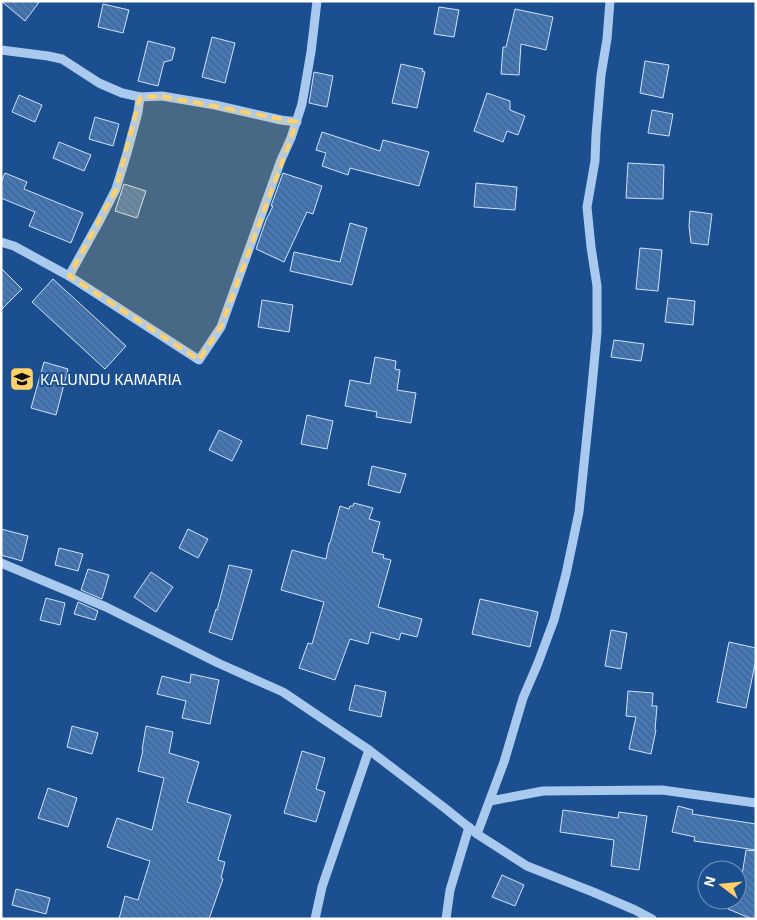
<svg xmlns="http://www.w3.org/2000/svg" width="757" height="920" font-family="'Exo 2',sans-serif">
<style>
.building{fill:url(#building-back-hatch);stroke:#cfe3fa}
.lines{fill:none;stroke-linecap:round;stroke-linejoin:round}
.minor{stroke:#a9c9ee;stroke-width:9}
.marked{fill:#ffd166;fill-opacity:0.2;stroke:#ffd166;stroke-width:4;stroke-dasharray:10 6;stroke-linejoin:round}
.labels{text-anchor:middle;stroke-width:4;stroke-linejoin:round;paint-order:stroke}
.poi-label{font-size:16px;fill:#fff;stroke:#1b4f8f;text-anchor:start}
</style>
<defs>
<pattern id="building-back-hatch" width="6" height="6" patternUnits="userSpaceOnUse" patternTransform="scale(1.25)"><rect width="6" height="6" fill="#4478b7"/><path d="M-1 5l2 2M0 0l6 6M5-1l2 2" fill="none" stroke="#486282"/></pattern>
</defs>
<rect width="100%" height="100%" fill="#1b4f8f"/>
<g class="building">
<polygon points="1,1 40,1 25,21"/>
<polygon points="103,4 129,10 123,33 98,27"/>
<polygon points="439,7 459,10 454,37 434,34"/>
<polygon points="515,9 553,17 546,50 521,44 519,75 501,74 503,47 506,47"/>
<polygon points="212,37 235,43 225,83 202,77"/>
<polygon points="148,41 175,48 172,60 164,62 158,86 138,81"/>
<polygon points="645,61 669,65 663,98 640,93"/>
<polygon points="401,64 423,69 422,71 425,72 417,108 392,103"/>
<polygon points="314,72 333,76 327,107 309,103"/>
<polygon points="487,93 510,101 510,110 525,116 518,135 507,131 503,142 474,131"/>
<polygon points="19,95 42,105 35,122 12,112"/>
<polygon points="652,110 673,114 669,136 648,133"/>
<polygon points="95,117 119,124 113,146 89,139"/>
<polygon points="322,132 380,151 383,140 429,152 419,186 350,168 348,175 322,166 326,153 316,150"/>
<polygon points="59,142 91,155 84,171 53,158"/>
<polygon points="628,163 664,165 663,199 626,198"/>
<polygon points="5,173 27,182 24,189 83,213 71,243 29,226 35,212 1,198 1,182"/>
<polygon points="283,173 322,186 313,214 307,212 284,262 256,249 266,220 273,206 271,206"/>
<polygon points="476,183 517,187 515,210 474,207"/>
<polygon points="124,184 146,191 137,218 115,211"/>
<polygon points="690,211 712,214 708,245 691,243 689,226"/>
<polygon points="350,223 367,228 352,285 290,271 294,252 340,262"/>
<polygon points="640,248 662,250 658,291 636,289"/>
<polygon points="1,268 22,289 1,310"/>
<polygon points="53,279 126,346 105,369 32,302"/>
<polygon points="668,298 695,301 693,325 665,322"/>
<polygon points="262,300 293,305 289,332 258,327"/>
<polygon points="614,340 644,344 641,361 611,357"/>
<polygon points="375,357 396,361 395,369 400,370 397,390 416,393 411,423 376,417 377,412 345,406 350,380 370,384"/>
<polygon points="44,362 68,369 56,415 31,408"/>
<polygon points="307,415 333,421 327,449 301,444"/>
<polygon points="219,430 242,441 232,461 209,450"/>
<polygon points="372,466 406,474 400,493 368,485"/>
<polygon points="354,503 373,508 369,519 380,522 372,552 384,555 383,558 391,560 378,607 422,619 417,637 401,633 399,640 371,632 368,644 350,639 335,680 299,668 308,643 312,644 324,602 281,590 292,550 326,559 329,543 330,543 340,506 349,509 350,506 353,506"/>
<polygon points="1,529 28,536 22,561 1,555"/>
<polygon points="188,529 208,539 198,558 179,548"/>
<polygon points="59,548 83,554 78,571 55,565"/>
<polygon points="229,565 252,570 232,640 209,632 216,609 217,610"/>
<polygon points="88,569 109,575 102,599 81,590"/>
<polygon points="151,572 173,587 156,612 134,597"/>
<polygon points="46,598 65,603 60,625 40,620"/>
<polygon points="480,599 538,612 530,647 472,634"/>
<polygon points="78,602 98,611 95,620 74,614"/>
<polygon points="611,630 627,633 621,669 605,666"/>
<polygon points="729,642 756,648 756,659 746,708 717,702"/>
<polygon points="191,674 219,680 210,724 182,718 186,701 157,694 162,676 190,683"/>
<polygon points="355,685 386,692 381,717 349,710"/>
<polygon points="628,691 653,693 652,706 657,706 655,730 656,730 651,754 629,749 636,717 626,716"/>
<polygon points="72,726 98,733 92,754 67,747"/>
<polygon points="146,726 173,732 169,753 199,762 187,802 231,815 218,860 225,862 221,878 223,879 209,919 119,919 125,896 138,900 150,861 107,847 117,818 152,830 164,778 138,771 143,750 142,750"/>
<polygon points="302,751 325,758 316,789 325,792 316,822 284,813"/>
<polygon points="48,788 77,798 68,827 38,818"/>
<polygon points="678,806 693,810 692,814 756,824 756,850 694,841 695,837 672,832"/>
<polygon points="563,810 618,818 619,812 647,816 639,870 611,866 614,840 560,832"/>
<polygon points="746,850 756,851 756,919 752,919 728,909 732,900 737,900 737,894 739,894"/>
<polygon points="502,875 524,885 515,906 492,897"/>
<polygon points="16,889 50,898 46,914 12,905"/>
</g>
<g class="lines">
<g class="minor">
<polyline points="1,50 48,56 62,59 99,83 122,93 140,97 162,96 215,105 281,120 297,122"/>
<polyline points="1,242 14,246 69,276 199,360 221,327 281,160 291,138 302,104 311,52 317,1"/>
<polyline points="69,276 100,220 116,189 127,153 138,112 140,97"/>
<polyline points="1,563 106,607 218,663 283,692 369,750 446,809 477,834 527,866 593,892 635,910 652,919"/>
<polyline points="490,801 543,791 662,790 756,803"/>
<polyline points="477,834 504,762 523,698 538,663 554,620 566,574 579,512 592,386 597,332 597,286 591,247 587,207 595,161 596,135 601,75 607,39 610,1"/>
<polyline points="315,919 322,887 369,750"/>
<polyline points="446,919 450,890 469,827"/>
</g>
</g>
<path class="marked" d="M162 96 297 122 221 327 199 360 69 276 116 189 140 97Z"/>
<defs>
<symbol id="school-square" viewBox="-11 -11 22 22"><rect x="-9" y="-9" width="18" height="18" rx="4" fill="#ffd166" stroke="#1b4f8f"/><path d="M0-5L7-2L0 1L-7-2ZM-4 1L0 2.5L4 1V4Q0 6-4 4Z" fill="#111"/></symbol>
</defs>
<g fill-rule="evenodd">
<use href="#school-square" x="8" y="365" width="28" height="28"/>
</g>
<g class="labels">
<g class="poi-label">
<text x="40" y="385">KALUNDU KAMARIA</text>
</g>
</g>
<rect width="757" height="920" fill="none" stroke="#ffffff" stroke-width="5"/>
<g transform="translate(722 885) rotate(286)"><circle r="24" fill="#1b4f8f" stroke="#7695bc"/>
<path d="M0-4L9 19L0 12L-9 19Z" fill="#ffd166"/>
<text y="-8" font-size="14" font-weight="bold" text-anchor="middle" fill="#ffffff">N</text>
</g>
</svg>
